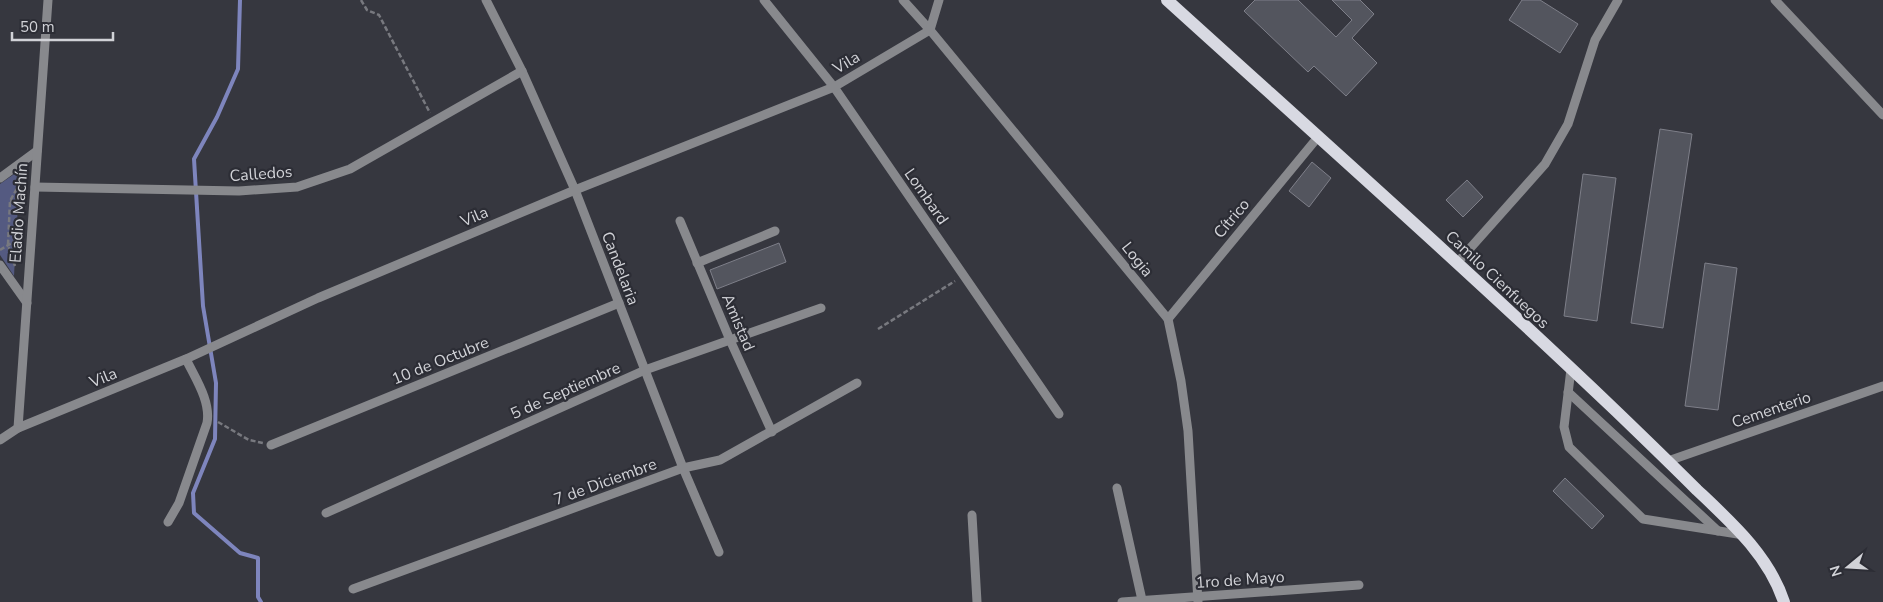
<svg xmlns="http://www.w3.org/2000/svg" width="1883" height="602" font-family="'Nunito Sans',sans-serif">
<style>
.green{fill:#545a81}
.lines{fill:none;stroke-linecap:round;stroke-linejoin:round}
.stream{stroke:#7e85bd;stroke-width:4}
.building{fill:#53555e;stroke:#7e7f89}
.path{stroke:#78797f;stroke-width:2.5;stroke-dasharray:5 2.5;stroke-linecap:butt}
.minor{stroke:#88898d;stroke-width:9}
.major{stroke:#d8d9e2;stroke-width:12}
.labels{text-anchor:middle;stroke-width:4.5;stroke-linejoin:round;paint-order:stroke}
.street-label{font-size:16px;fill:#d1d2d7;stroke:#2c2d35}
</style>
<rect width="100%" height="100%" fill="#36373f"/>
<polygon class="green" points="20,170 14,276 0,255 0,184"/>
<g class="lines">
<polyline class="stream" points="240,0 238,69 217,117 194,159 203,306 216,383 215,439 193,493 194,513 240,553 258,558 258,597 261,602"/>
</g>
<g class="building">
<polygon points="1255,0 1298,0 1336,37 1352,20 1332,0 1360,0 1374,14 1352,38 1377,63 1346,96 1314,66 1308,72 1244,11"/>
<polygon points="1522,0 1540,0 1578,24 1560,53 1509,20"/>
<polygon points="1660,129 1692,134 1663,328 1631,323"/>
<polygon points="1312,162 1331,178 1309,207 1289,191"/>
<polygon points="1583,174 1616,178 1597,321 1564,316"/>
<polygon points="1467,180 1483,197 1463,217 1446,200"/>
<polygon points="779,243 786,262 717,289 710,270"/>
<polygon points="1705,263 1737,268 1718,410 1685,406"/>
<polygon points="1565,478 1604,516 1592,529 1553,491"/>
</g>
<g class="lines">
<g class="path">
<polyline points="361,0 367,10 379,15 430,113"/>
<polyline points="10,201 24,203"/>
<polyline points="0,250 20,238"/>
<polyline points="15,266 8,245 10,201 25,174"/>
<polyline points="878,329 955,281"/>
<polyline points="218,422 249,440 263,443"/>
</g>
<g class="minor">
<polyline points="486,0 522,71 575,190 683,468 719,552"/>
<polyline points="764,0 834,87 1059,414"/>
<polyline points="903,0 930,30 1168,319 1181,381 1188,431 1198,602"/>
<polyline points="1775,0 1883,115"/>
<polyline points="0,178 37,151"/>
<polyline points="35,187 239,191 297,187 350,169 522,71"/>
<polyline points="680,221 730,340 772,432"/>
<polyline points="697,263 775,231"/>
<polyline points="1457,263 1545,164 1568,124 1595,40 1618,0"/>
<polyline points="0,265 27,303"/>
<polyline points="1168,319 1318,137"/>
<polyline points="1571,369 1564,427 1569,447 1643,519 1744,535"/>
<polyline points="1568,392 1718,531"/>
<polyline points="18,428 48,0"/>
<polyline points="0,440 18,428 186,359 318,298 575,190 834,87 930,30 939,0"/>
<polyline points="271,445 619,303"/>
<polyline points="1668,461 1883,386"/>
<polyline points="1117,488 1142,600"/>
<polyline points="326,513 645,370 821,308"/>
<polyline points="972,515 977,602"/>
<path d="M168 522 179 503 207 423C211 401 195 378 186 359"/>
<polyline points="353,589 683,468 720,460 857,383"/>
<polyline points="1122,602 1359,585"/>
</g>
<path class="major" d="M1167 0C1317 136 1469 271 1616 411 1643 437 1670 463 1697 490 1732 523 1769 556 1784 602"/>
</g>
<g class="labels">
<g class="street-label">
<text transform="translate(846 62) rotate(-31)" y="6">Vila</text>
<text transform="translate(261 173) rotate(-4)" y="6">Calledos</text>
<text transform="translate(927 196) rotate(55)" y="6">Lombard</text>
<text transform="translate(18 213) rotate(-86)" y="6">Eladio Machín</text>
<text transform="translate(474 216) rotate(-23)" y="6">Vila</text>
<text transform="translate(1231 218) rotate(-50)" y="6">Cítrico</text>
<text transform="translate(1138 259) rotate(51)" y="6">Logia</text>
<text transform="translate(621 268) rotate(69)" y="6">Candelaria</text>
<text transform="translate(1498 279) rotate(43)" y="6">Camilo Cienfuegos</text>
<text transform="translate(739 322) rotate(67)" y="6">Amistad</text>
<text transform="translate(440 360) rotate(-22)" y="6">10 de Octubre</text>
<text transform="translate(103 377) rotate(-22)" y="6">Vila</text>
<text transform="translate(565 390) rotate(-24)" y="6">5 de Septiembre</text>
<text transform="translate(1771 409) rotate(-19)" y="6">Cementerio</text>
<text transform="translate(605 481) rotate(-20)" y="6">7 de Diciembre</text>
<text transform="translate(1240 579) rotate(-4)" y="6">1ro de Mayo</text>
</g>
</g>
<g transform="translate(1848 567) rotate(252)" stroke="#2c2d35" stroke-width="4" paint-order="stroke">
<path d="M0-4L9 19L0 12L-9 19Z" fill="#d1d2d7"/>
<text y="-8" font-size="14" font-weight="bold" text-anchor="middle" fill="#d1d2d7">N</text>
</g>
<path d="M12 32v8h101v-8" fill="none" stroke="#d1d2d7" stroke-width="2.5"/>
<text x="20" y="32" font-size="15" fill="#d1d2d7" stroke="#2c2d35" stroke-width="4" paint-order="stroke">50 m</text>
</svg>
